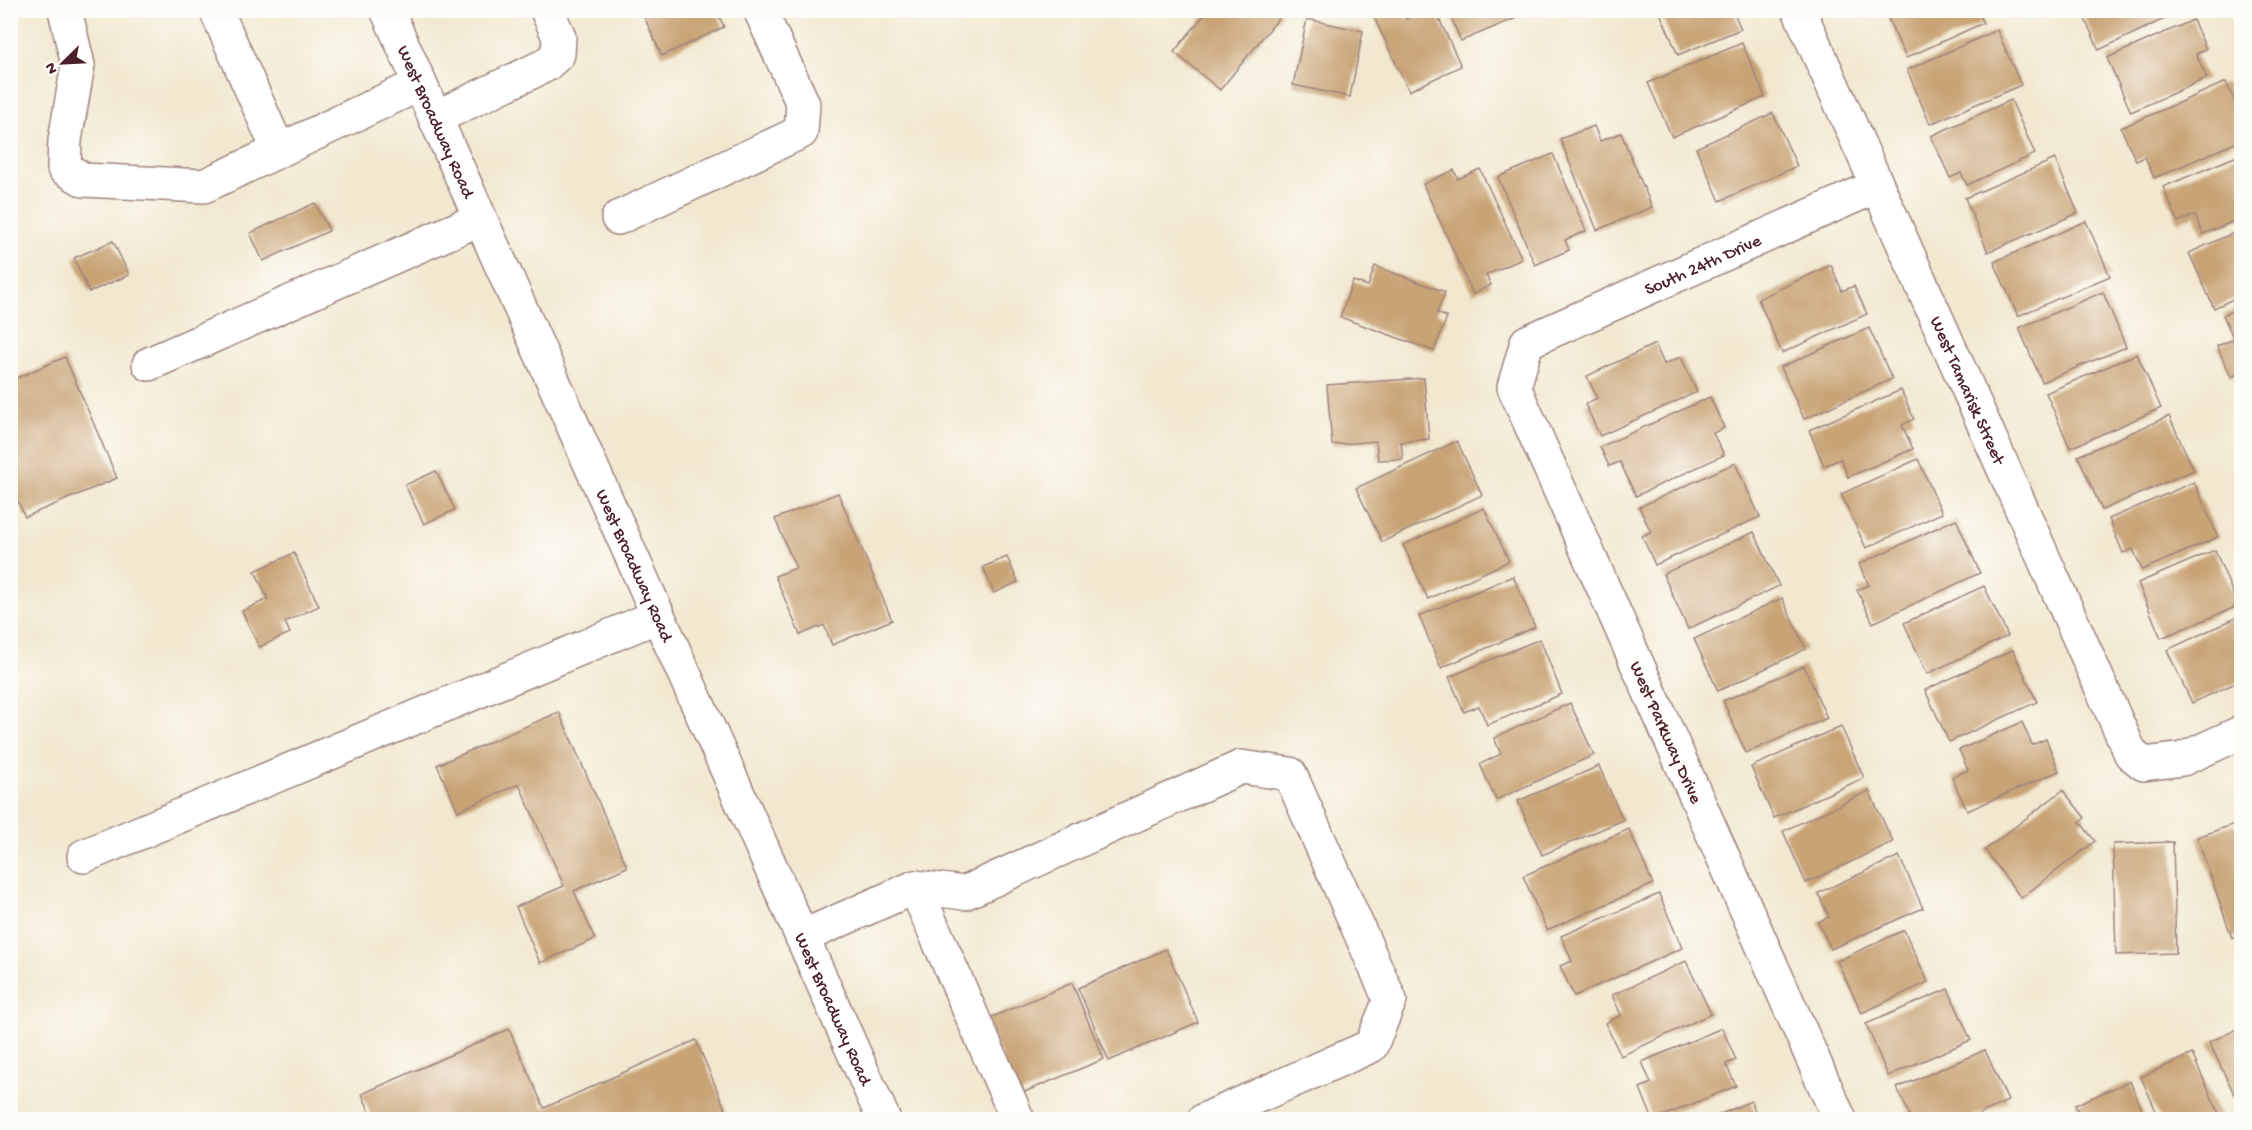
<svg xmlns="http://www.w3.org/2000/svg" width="2252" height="1130" font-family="'Gochi Hand',sans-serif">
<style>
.building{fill:#c8a374}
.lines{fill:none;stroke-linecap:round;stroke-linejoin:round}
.minor-casing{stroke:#9e847e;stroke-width:36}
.major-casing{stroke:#9e847e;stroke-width:36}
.minor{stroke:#fff;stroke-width:33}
.major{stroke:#fff;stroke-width:33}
.labels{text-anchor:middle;stroke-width:6;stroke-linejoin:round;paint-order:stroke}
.street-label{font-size:18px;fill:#4a1f2b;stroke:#fdfcf7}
</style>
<rect width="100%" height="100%" fill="#fdfcf7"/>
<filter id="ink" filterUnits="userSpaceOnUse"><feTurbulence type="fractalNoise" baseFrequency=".0167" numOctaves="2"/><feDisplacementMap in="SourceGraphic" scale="12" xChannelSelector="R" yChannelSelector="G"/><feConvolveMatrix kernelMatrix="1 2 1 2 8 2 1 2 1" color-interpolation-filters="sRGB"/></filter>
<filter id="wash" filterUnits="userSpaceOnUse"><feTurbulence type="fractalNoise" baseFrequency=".008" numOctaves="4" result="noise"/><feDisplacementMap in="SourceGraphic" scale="24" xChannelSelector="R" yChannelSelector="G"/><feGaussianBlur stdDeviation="1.35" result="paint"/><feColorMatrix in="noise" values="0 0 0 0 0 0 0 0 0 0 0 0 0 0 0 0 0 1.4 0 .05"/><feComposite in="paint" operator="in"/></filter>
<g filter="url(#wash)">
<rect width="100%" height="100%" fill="#f2e8d0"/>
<g id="blocks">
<g class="building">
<polygon points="641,10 716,10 724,27 662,56"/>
<polygon points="1208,10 1278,10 1282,14 1220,90 1174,52"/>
<polygon points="1389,10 1402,10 1406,19 1423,10 1435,10 1461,66 1409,91 1374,17"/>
<polygon points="1448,10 1512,10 1516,18 1461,41"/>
<polygon points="1659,10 1733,10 1741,29 1678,55"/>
<polygon points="1893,10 1978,10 1983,23 1906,58 1886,14"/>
<polygon points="2081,10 2183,10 2099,50"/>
<polygon points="1307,19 1363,31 1350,97 1293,85"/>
<polygon points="2193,20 2206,49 2196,54 2207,78 2131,112 2107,58"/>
<polygon points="1997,30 2021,85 1930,124 1907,70"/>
<polygon points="1742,43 1765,97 1672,137 1648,83"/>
<polygon points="2226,82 2242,117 2242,140 2154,178 2145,157 2136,161 2121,128"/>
<polygon points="2011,100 2035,154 1967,185 1961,173 1950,178 1931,136"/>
<polygon points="1773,113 1797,166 1720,201 1696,148"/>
<polygon points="1594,126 1600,141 1621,133 1652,207 1597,230 1560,139"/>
<polygon points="1553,154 1586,231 1565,240 1569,250 1535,265 1498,177"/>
<polygon points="2242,154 2242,218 2203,234 2195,215 2178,222 2163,187"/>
<polygon points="2055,159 2078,213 1988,252 1965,198"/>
<polygon points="1480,169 1522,259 1486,275 1491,285 1473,294 1423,184 1454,170 1458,179"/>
<polygon points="315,203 329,231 263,261 250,233"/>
<polygon points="2086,221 2110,276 2018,316 1994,262"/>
<polygon points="2242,229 2242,295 2214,308 2189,253"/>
<polygon points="113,241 129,275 89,292 74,258"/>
<polygon points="1831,265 1842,291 1854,286 1867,314 1782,353 1758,299"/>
<polygon points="1375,266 1445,292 1437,313 1447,317 1434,351 1340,317 1353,281 1368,286"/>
<polygon points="2103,292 2126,347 2042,382 2019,328"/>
<polygon points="2242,306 2242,372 2231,377 2217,346 2234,339 2223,315"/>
<polygon points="1869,328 1892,379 1804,419 1781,367"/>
<polygon points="1655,344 1664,364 1681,357 1697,392 1600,436 1585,404 1597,398 1587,376"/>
<polygon points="2137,354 2161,408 2070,448 2046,393"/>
<polygon points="65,357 117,478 25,517 10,483 10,381"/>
<polygon points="1424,378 1429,439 1401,442 1403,459 1378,460 1376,441 1332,445 1327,385"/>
<polygon points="1901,390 1914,419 1902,425 1913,449 1848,477 1841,459 1824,466 1809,430"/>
<polygon points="1710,397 1724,428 1713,433 1724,455 1636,496 1620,462 1609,466 1600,447"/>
<polygon points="2169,416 2194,470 2102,510 2078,456"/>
<polygon points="1457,441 1482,495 1382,542 1356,488"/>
<polygon points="1918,459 1942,513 1866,548 1841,494"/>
<polygon points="1735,463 1760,517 1655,565 1642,536 1651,532 1639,507"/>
<polygon points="436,471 455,510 424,524 405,485"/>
<polygon points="2194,482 2218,537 2142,570 2133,549 2123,553 2109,519"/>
<polygon points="838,493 892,620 832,645 824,625 800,635 775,576 796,568 775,519"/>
<polygon points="1484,508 1509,561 1428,599 1403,545"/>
<polygon points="1956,519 1980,573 1873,623 1857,590 1869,585 1859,564"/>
<polygon points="1754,532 1779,586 1688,629 1663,574"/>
<polygon points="2215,550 2238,606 2161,638 2138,583"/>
<polygon points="294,553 319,606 285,622 290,633 259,647 242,611 268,599 255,571"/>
<polygon points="1007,557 1018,582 994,593 983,567"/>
<polygon points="1513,576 1535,627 1441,668 1419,616"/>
<polygon points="1984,586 2008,636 1927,674 1904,623"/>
<polygon points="1782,598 1806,649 1718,691 1694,639"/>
<polygon points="2242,615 2242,680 2192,703 2167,650"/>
<polygon points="1540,639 1562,694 1487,725 1479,706 1464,712 1449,677"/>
<polygon points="2013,650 2037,702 1949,742 1925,690"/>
<polygon points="1804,666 1827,718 1746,753 1723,701"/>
<polygon points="1570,703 1594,755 1496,800 1480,764 1501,754 1494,738"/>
<polygon points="559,712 627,867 574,891 595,939 540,963 516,907 564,886 519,784 458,811 437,765"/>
<polygon points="2022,722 2032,745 2046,739 2059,771 1967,811 1952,777 1968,770 1959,750"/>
<polygon points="1841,726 1864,778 1774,818 1751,767"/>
<polygon points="1599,766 1623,820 1542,855 1518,801"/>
<polygon points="2063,790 2085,818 2080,822 2095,841 2021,898 1985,850"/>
<polygon points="1869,791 1893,842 1806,883 1783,831"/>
<polygon points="2235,824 2242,838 2242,934 2232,938 2197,837"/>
<polygon points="1629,829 1653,884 1547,930 1523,876"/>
<polygon points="2173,842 2176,953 2116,955 2113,844"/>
<polygon points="1899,856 1923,908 1831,949 1818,922 1829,917 1818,893"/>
<polygon points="1659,894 1682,948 1574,996 1560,966 1572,961 1561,936"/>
<polygon points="1904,930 1928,982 1862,1013 1837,961"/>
<polygon points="1166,949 1198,1022 1109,1061 1078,988"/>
<polygon points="1686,961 1711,1014 1621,1056 1605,1023 1621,1015 1612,995"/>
<polygon points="1072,983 1104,1059 1017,1095 985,1020"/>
<polygon points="1948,989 1971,1040 1888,1076 1866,1024"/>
<polygon points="2242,1027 2242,1110 2209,1042"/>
<polygon points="1722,1028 1736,1060 1726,1064 1736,1086 1653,1120 1640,1088 1651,1083 1642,1062"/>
<polygon points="509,1029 544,1108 696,1040 730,1120 373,1120 362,1094"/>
<polygon points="1985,1050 2008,1101 1966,1120 1912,1120 1897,1088"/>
<polygon points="2192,1054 2222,1120 2160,1120 2141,1077"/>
<polygon points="2130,1081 2146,1120 2082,1120 2075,1105"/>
<polygon points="1751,1101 1759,1120 1707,1120"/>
</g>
</g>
</g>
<g filter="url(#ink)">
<use href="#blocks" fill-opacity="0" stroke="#9e847e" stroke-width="1.5"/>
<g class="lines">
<defs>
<g id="minor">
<polyline points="65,10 78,65 65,140 64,168 84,180 204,186 420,84"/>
<polyline points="216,10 278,149"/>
<path id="s1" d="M1799 10 2131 754 2144 764 2183 759 2242 732"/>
<polyline points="435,118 546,65 558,54 559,37 547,10"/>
<polyline points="618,218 801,132 803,104 760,10"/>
<polyline points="149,364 480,219"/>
<polyline points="84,856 658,616"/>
<polyline points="915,887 1018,1120"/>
<polyline points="802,937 915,887 964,893 1241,767 1290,774 1390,1000 1371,1046 1204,1120"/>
<path id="s2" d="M1840 1120 1514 387 1527 342 1877 186"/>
</g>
<g id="major">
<path id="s3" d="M387 10 884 1120"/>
</g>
</defs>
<use href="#minor" class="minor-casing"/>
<use href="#major" class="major-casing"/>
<use href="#minor" class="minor"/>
<use href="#major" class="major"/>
</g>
</g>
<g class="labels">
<g class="street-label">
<text dy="6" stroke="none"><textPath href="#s3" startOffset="122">West Broadway Road</textPath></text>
<text dy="6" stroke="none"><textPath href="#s2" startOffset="1041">South 24th Drive</textPath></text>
<text dy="6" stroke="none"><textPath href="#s1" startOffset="416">West Tamarisk Street</textPath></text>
<text dy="6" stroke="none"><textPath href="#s3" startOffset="608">West Broadway Road</textPath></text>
<text transform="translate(1667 732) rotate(66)" y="6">West Parkway Drive</text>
<text dy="6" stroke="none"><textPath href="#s3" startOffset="1094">West Broadway Road</textPath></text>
</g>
</g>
<rect width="2252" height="1130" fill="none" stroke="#fdfcf7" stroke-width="36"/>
<g transform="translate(63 63) rotate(246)" stroke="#fdfcf7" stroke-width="4.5" paint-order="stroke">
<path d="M0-4.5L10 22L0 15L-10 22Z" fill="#4a1f2b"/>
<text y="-9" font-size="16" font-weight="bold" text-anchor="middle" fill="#4a1f2b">N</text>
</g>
</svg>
